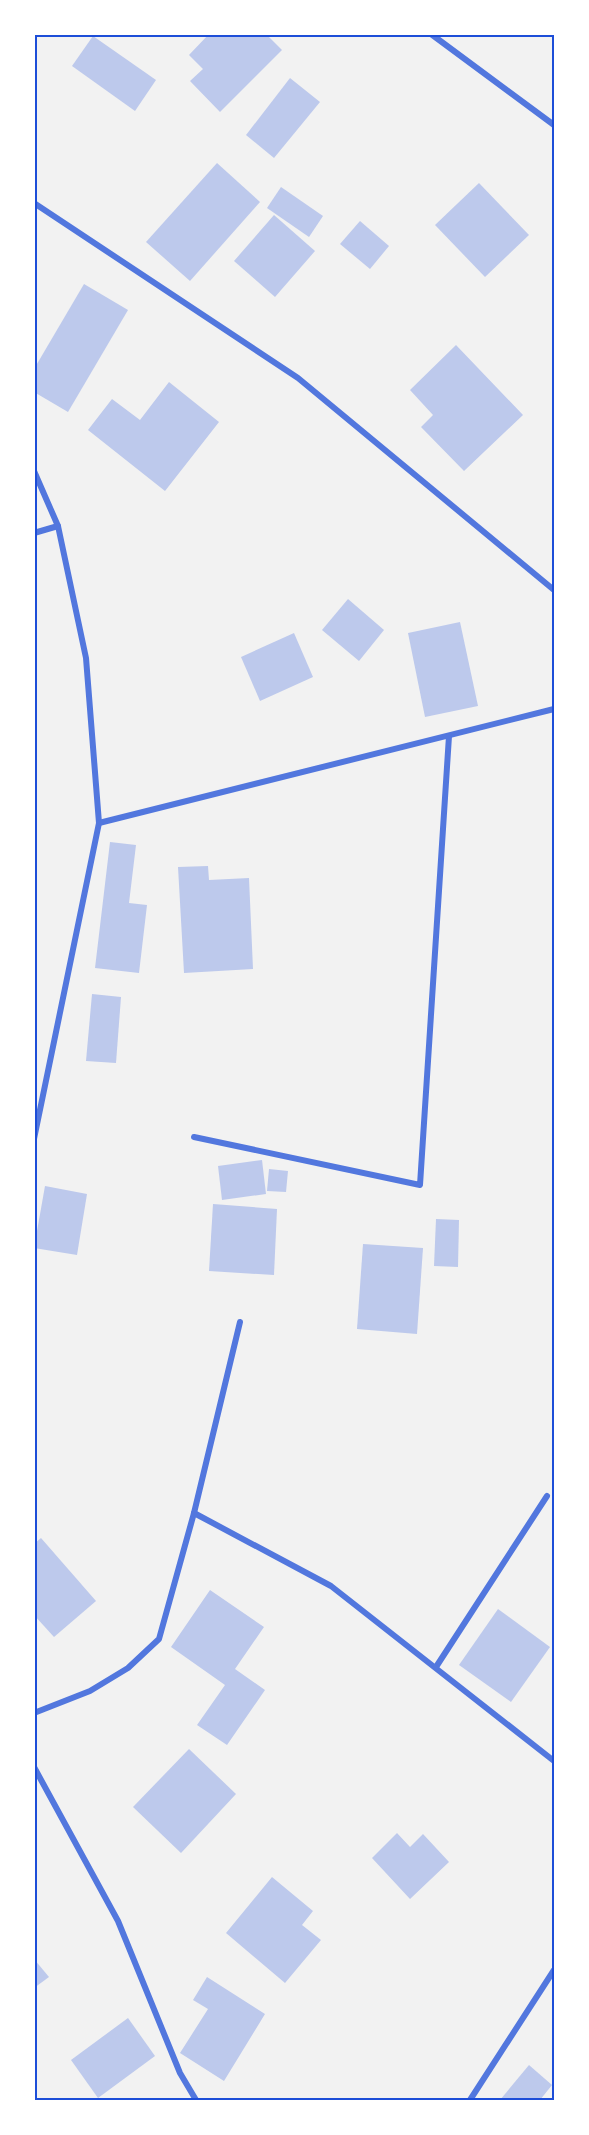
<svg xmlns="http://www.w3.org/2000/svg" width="589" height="2135" font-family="Helvetica,sans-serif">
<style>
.building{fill:#bdc9ec}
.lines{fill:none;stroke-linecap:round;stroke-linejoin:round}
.minor{stroke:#5277de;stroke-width:6}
.neatline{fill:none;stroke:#1d4ed8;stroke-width:2}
</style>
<rect width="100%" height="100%" fill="#f2f2f2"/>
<g class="building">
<polygon points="209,34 266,34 282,50 220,112 190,81 203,69 189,55"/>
<polygon points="93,36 156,80 135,111 72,66"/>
<polygon points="290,78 320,102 274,158 246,135"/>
<polygon points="217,163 260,202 190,281 146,242"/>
<polygon points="479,183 529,235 485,277 435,225"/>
<polygon points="281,187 323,216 309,237 267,208"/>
<polygon points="274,215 315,251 275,297 234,261"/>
<polygon points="360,221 389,246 370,269 340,244"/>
<polygon points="84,284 128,310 68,412 34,392 34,369"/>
<polygon points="456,345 523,415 464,471 421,427 433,415 410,390"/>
<polygon points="169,382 219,422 165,491 88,430 112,399 140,420"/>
<polygon points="348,599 384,630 359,661 322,630"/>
<polygon points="460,622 478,706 425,717 408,633"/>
<polygon points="294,633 313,677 260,701 241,657"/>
<polygon points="110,842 136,845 129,903 147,905 139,973 95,968"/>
<polygon points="208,866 209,880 249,878 253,969 184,973 178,867"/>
<polygon points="92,994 121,997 116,1063 86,1061"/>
<polygon points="262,1160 266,1194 222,1200 218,1166"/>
<polygon points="269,1169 288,1171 286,1192 267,1191"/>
<polygon points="45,1186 87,1194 77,1255 34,1248"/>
<polygon points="213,1204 277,1209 274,1275 209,1271"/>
<polygon points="436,1219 459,1220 458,1267 434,1266"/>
<polygon points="363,1244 423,1248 417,1334 357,1329"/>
<polygon points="41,1538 96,1601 54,1637 34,1615 34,1544"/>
<polygon points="210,1590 264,1627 235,1669 265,1690 227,1745 197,1725 225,1685 171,1647"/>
<polygon points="498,1609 550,1647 511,1702 459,1665"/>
<polygon points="189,1749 236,1794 181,1853 133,1807"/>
<polygon points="397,1833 410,1847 423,1834 449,1862 410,1899 372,1858"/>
<polygon points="272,1877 313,1911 302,1925 321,1940 285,1983 226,1933"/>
<polygon points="34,1959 49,1977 34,1988"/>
<polygon points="207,1977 265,2014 224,2081 180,2053 208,2009 193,2000"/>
<polygon points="128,2018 155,2056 98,2098 71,2060"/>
<polygon points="529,2065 552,2085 540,2100 500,2100"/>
</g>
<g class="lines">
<g class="minor">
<polyline points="431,34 554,125"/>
<polyline points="34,203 298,378 554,590"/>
<polyline points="34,471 58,526 86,658 99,823 34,1139"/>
<polyline points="34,533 58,526"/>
<polyline points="99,823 554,709"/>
<polyline points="194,1137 420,1185 449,736"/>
<polyline points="194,1513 331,1586 554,1761"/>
<polyline points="436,1667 547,1496"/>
<polyline points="34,1713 90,1691 128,1668 159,1639 194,1513 240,1322"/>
<polyline points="34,1767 118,1921 180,2073 196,2100"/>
<polyline points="470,2100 554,1970"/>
</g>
</g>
<rect width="589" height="2135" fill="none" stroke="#ffffff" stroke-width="72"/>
<rect x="36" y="36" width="517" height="2063" class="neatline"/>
</svg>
